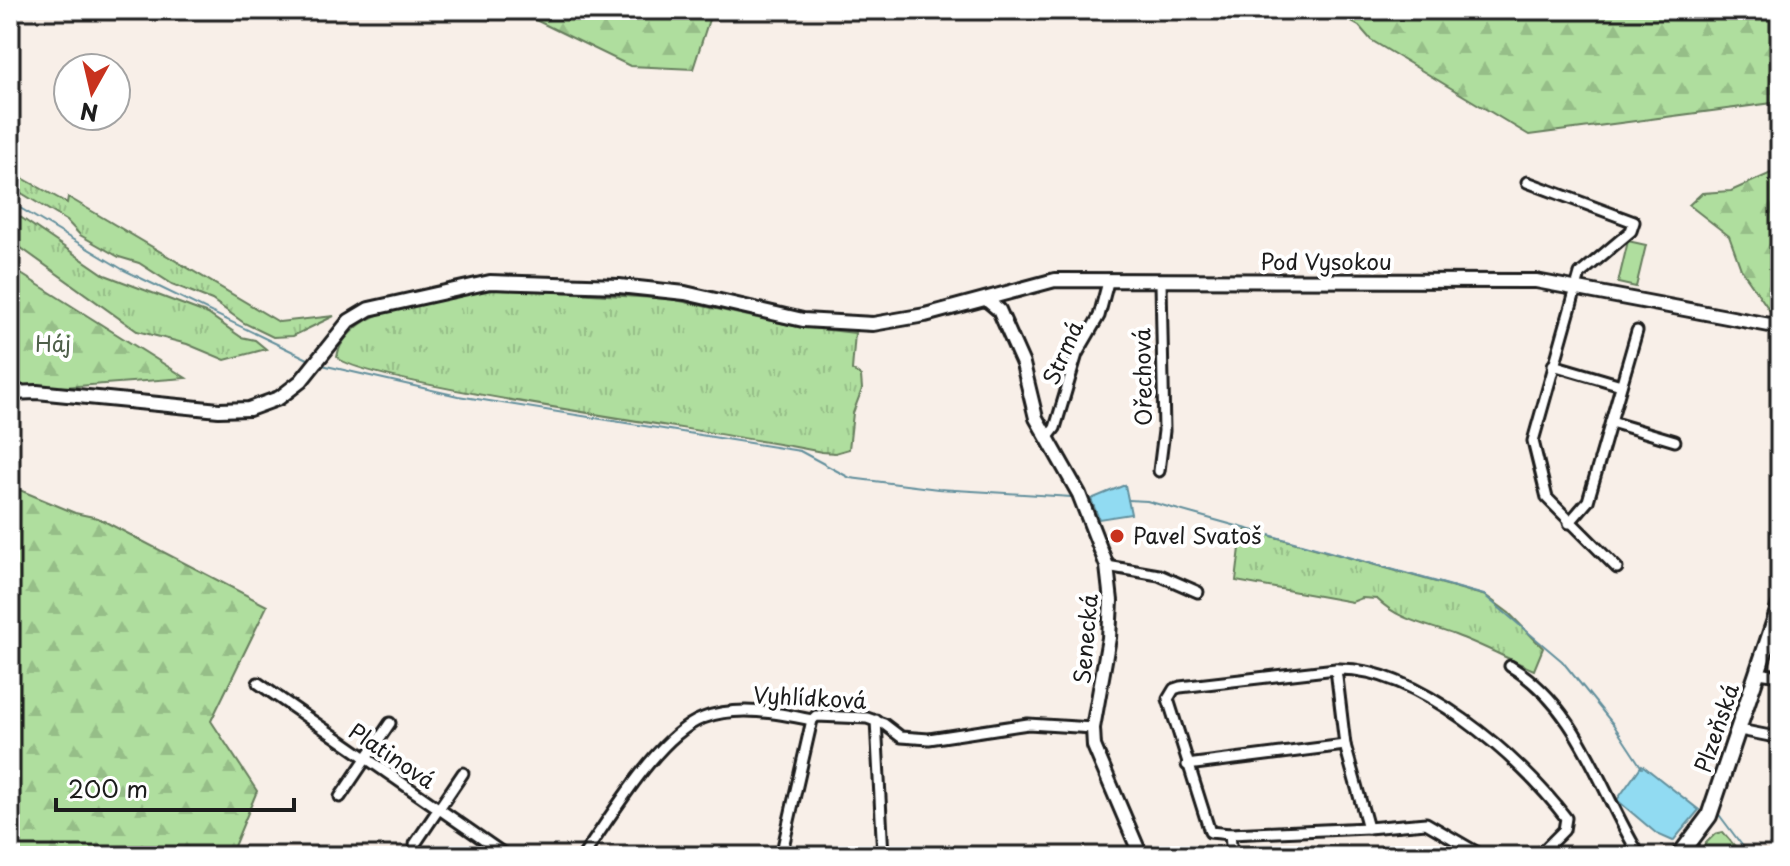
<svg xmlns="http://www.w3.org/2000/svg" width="1790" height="866" font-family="'Playpen Sans',sans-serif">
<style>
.grass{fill:url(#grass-tufts);stroke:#667d5d;stroke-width:2}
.forest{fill:url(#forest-firs);stroke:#667d5d;stroke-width:2}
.pitch{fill:#afde9e;stroke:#667d5d;stroke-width:2}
.water{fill:#91dbf2;stroke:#628f9c;stroke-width:2}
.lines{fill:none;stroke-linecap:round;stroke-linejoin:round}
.stream{stroke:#628f9c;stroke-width:2}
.minor-casing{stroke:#1c1c1c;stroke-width:15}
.tertiary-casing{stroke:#1c1c1c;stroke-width:18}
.secondary-casing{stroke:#1c1c1c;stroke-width:20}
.minor{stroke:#fff;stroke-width:9}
.tertiary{stroke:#fff;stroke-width:12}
.secondary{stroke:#fff;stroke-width:14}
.poi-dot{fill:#c8321e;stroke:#fff;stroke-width:3}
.labels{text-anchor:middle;stroke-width:8;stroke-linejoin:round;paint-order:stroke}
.street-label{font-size:22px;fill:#1c1c1c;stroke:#fff}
.park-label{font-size:22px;fill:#4f604a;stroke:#fff}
.poi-label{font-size:22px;fill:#1c1c1c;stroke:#fff;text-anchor:start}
</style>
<defs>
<pattern id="grass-tufts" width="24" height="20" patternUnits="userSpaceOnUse" patternTransform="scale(2)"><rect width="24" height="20" fill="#afde9e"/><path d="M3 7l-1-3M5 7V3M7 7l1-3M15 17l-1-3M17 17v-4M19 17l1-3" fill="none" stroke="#96be88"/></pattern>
<pattern id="forest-firs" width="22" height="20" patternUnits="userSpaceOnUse" patternTransform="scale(2)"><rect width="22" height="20" fill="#afde9e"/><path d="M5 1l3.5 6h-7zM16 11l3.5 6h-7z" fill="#96be88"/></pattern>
</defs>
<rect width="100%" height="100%" fill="#f8efe8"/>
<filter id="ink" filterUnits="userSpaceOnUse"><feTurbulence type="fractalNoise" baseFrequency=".0125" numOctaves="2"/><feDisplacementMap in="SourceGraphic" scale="16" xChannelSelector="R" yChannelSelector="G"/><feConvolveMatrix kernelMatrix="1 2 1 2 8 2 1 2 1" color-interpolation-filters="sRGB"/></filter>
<g filter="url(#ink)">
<g class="grass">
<polygon points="10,171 67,203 68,197 279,322 334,316 293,336 273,337 244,323 212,300 172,284 139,263 119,257 80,235 67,221 10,186"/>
<polygon points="10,210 105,275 208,314 241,337 255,340 266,349 225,360 187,344 137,331 10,240"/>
<path d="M510 289 671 299 794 326 855 333 852 370 861 376 862 389 853 413 849 449 835 453 822 452C759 437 357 384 337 357 339 341 357 324 373 317 402 304 478 289 510 289Z"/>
<path d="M1246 529 1486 596 1509 613 1543 648 1534 670C1508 659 1482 645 1455 635 1425 624 1400 621 1377 599L1362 598 1352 602 1236 581 1241 540Z"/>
<polygon points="1723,832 1743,856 1693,856 1715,834"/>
</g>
<g class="forest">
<polygon points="515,10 712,10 693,69 630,66"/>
<polygon points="1330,10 1780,10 1780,102 1529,135 1371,40 1359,26"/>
<polygon points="1780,169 1780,319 1775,318 1741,269 1729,236 1689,205 1702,193 1731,191"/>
<polygon points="10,267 186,378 10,391"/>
<polygon points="10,486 75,513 98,518 267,606 211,721 257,791 230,856 10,856"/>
</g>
<polygon class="pitch" points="1628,241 1646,245 1636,287 1618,283"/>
<g class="water">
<polygon points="1125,485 1131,514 1099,519 1091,499"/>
<polygon points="1642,765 1699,810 1673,841 1657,834 1617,800"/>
</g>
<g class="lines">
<g class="stream">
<polyline points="10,202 122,269 312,361"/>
<polyline points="322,365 458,396 800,451 850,478 938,489 1072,497"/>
<polyline points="1128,500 1147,501 1484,595 1562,661 1613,724 1642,768"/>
<polyline points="1717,812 1750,856"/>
</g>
<defs>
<g id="minor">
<polyline points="1527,182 1634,222 1631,231 1580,274 1533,441 1547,498 1617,568"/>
<polyline points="1553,365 1621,385"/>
<polyline points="1611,422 1675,441"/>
<polyline points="1048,437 1055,428 1077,354 1099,316 1108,282"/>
<polyline points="1159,471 1164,431 1161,283"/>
<polyline points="1569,523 1588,501 1637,331"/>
<polyline points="1107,566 1159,575 1198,592"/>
<path d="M1510 666C1580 708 1599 790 1640 856"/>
<polyline points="1336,669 1180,687 1174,689 1168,699 1210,832 1230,834 1368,828"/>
<polyline points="1758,673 1780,676"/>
<polyline points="258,683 507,856"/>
<polyline points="876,720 883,856"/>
<polyline points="1740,730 1780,738"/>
<polyline points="1187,765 1345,745"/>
<polyline points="340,797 390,723"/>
<polyline points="1230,834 1232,856"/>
<polyline points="415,844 463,773"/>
<path d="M583 856C611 817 658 735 703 718 737 705 779 713 812 720L816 716 867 718 884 724 901 737 929 739 1028 724 1093 728"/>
<polyline points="781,856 812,720"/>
<path d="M1483 856 1426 823 1368 828 1345 745 1336 669C1416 666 1520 757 1566 818L1564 830 1538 856"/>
</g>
<g id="tertiary">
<polyline points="987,300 999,310 1023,364 1036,418 1079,494 1107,566 1111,601 1109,638 1093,728 1094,746 1141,856"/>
<polyline points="10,393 37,392 219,410 249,409 279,398 301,381 349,321 369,309 490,282 619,286 685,293 803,320 873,324 925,315 1055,280 1536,281 1780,327"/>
</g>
<polyline id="secondary" points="1679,856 1709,816 1780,605"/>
</defs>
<use href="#minor" class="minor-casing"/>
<use href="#tertiary" class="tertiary-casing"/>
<use href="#secondary" class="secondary-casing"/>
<use href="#minor" class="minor"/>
<use href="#tertiary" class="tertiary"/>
<use href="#secondary" class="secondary"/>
</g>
</g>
<circle class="poi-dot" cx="1117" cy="536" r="8"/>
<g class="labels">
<g class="street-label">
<text x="1326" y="270">Pod Vysokou</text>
<text transform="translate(1063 353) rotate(-66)" y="8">Strmá</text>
<text transform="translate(1143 377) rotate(-91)" y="8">Ořechová</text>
<text transform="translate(1086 639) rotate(-85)" y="8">Senecká</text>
<text transform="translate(810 698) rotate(3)" y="8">Vyhlídková</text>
<text transform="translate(1717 728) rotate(-71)" y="8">Plzeňská</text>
<text transform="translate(392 756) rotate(34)" y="8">Platinová</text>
</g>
<g class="park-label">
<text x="53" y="352">Háj</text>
</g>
<g class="poi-label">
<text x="1133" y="544">Pavel Svatoš</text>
</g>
</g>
<rect width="1790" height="866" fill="none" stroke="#fff" stroke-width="40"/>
<rect x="20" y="20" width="1750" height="826" fill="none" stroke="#1c1c1c" stroke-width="3" filter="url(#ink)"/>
<g transform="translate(92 92) rotate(188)"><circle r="38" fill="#ffffff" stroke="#a4a4a4" stroke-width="2"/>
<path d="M0-6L14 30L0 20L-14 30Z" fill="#c8321e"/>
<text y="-12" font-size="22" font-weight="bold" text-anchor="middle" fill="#1c1c1c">N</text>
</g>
<path d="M56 798v12h238v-12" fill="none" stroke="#1c1c1c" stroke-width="4"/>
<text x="68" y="798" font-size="24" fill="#1c1c1c" stroke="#ffffff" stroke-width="6" paint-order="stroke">200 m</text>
</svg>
